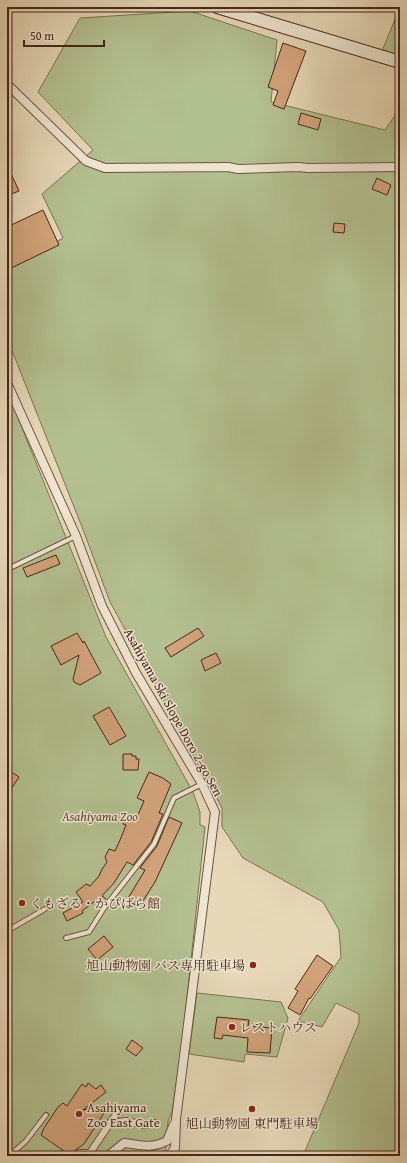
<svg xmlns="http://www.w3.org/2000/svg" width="407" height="1163" font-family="'Gentium Book Plus','Noto Serif JP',serif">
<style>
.green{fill:#b3c090;stroke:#7d7354}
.building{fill:#d3a37a;stroke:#472618}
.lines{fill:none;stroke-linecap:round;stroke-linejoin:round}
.service-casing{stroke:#6f5340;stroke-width:6}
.pedestrian-casing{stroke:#6f5340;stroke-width:8}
.minor-casing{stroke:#6f5340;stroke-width:10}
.secondary-casing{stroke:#472618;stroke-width:14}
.service{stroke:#efe6d1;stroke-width:4}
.pedestrian{stroke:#efe6d1;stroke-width:6}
.minor{stroke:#efe6d1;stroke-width:8}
.secondary{stroke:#efe6d1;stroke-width:12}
.poi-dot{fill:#8f2418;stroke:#efe6d1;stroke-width:1.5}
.labels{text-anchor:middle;stroke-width:3;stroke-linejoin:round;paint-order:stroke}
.street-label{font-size:13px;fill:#472618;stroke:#efe6d1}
.park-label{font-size:13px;font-style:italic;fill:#5d4530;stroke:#efe6d1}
.poi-label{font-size:13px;fill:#472618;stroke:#efe6d1;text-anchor:start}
</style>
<rect width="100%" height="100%" fill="#e7d9b8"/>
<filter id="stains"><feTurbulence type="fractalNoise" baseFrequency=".005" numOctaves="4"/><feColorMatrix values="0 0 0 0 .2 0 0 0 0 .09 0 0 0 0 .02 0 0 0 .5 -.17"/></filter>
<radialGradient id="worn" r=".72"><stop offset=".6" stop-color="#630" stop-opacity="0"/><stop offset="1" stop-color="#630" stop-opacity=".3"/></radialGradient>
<g class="green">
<polygon points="400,7 400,62 380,56"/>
<polygon points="190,11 277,40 271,102 385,130 400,108 400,1156 303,1156 359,1023 359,1014 336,1003 322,1027 298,1021 341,957 339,930 323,902 243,858 222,827 222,808 110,602 84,532 7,338 7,271 63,238 42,194 93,150 38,92 80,18"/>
<polygon points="8,393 106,637 193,792 200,812 200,825 205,827 182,1045 172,1112 168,1121 165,1156 7,1156"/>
<polygon points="197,993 281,1002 288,1018 277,1057 245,1054 244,1062 189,1054"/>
</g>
<g class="building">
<polygon points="283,43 306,51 284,109 273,105 278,91 268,87"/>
<polygon points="301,113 321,119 318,130 298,124"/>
<polygon points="7,165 19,191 7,196"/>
<polygon points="377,178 391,185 387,195 372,189"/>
<polygon points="43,210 59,245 7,270 7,227"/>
<polygon points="334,223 345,224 344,233 333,232"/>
<polygon points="56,555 60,564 27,577 23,568"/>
<polygon points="198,628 204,636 171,657 165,648"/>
<polygon points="77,633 83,643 84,641 101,673 80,685 74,682 73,679 79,655 61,665 51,646"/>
<polygon points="216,653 221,663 205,671 201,660"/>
<polygon points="109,707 126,736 110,745 93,716"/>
<polygon points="123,754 132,754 132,756 136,756 136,759 139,759 138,770 123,770"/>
<polygon points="7,769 19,777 7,795"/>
<polygon points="149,772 163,778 171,784 159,813 163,814 151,842 133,865 127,862 114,883 102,896 106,899 99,905 95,901 82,911 83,913 67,921 63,913 83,902 76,892 86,884 90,886 99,876 102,869 107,862 105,857 109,849 115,851 120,840 126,825 123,824 128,814 137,817 144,801 137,798"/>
<polygon points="169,817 182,823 155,882 139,907 127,900 145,870 140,868 157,846"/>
<polygon points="104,936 113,947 97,960 88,949"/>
<polygon points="317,955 333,966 310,999 309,998 300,1015 288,1008 298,991 295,989"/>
<polygon points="217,1017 249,1020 248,1026 272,1028 270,1053 247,1052 248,1038 223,1035 222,1039 214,1038"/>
<polygon points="132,1040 143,1048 136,1056 126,1049"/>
<polygon points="88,1083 96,1089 101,1085 106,1092 83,1110 110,1104 84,1144 74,1151 71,1156 41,1135 44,1128 58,1107 63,1103 67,1106 82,1084 86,1087"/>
</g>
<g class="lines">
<defs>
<g id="service">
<polyline points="10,568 76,536"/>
<polyline points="7,931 45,909"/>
<polyline points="66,938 89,932 104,908 154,844 174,798 202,784"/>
<polyline points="9,1156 26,1141 46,1115"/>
</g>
<g id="pedestrian">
<polyline points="110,1123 119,1110"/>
<polyline points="79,1153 90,1153"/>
<polyline points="90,1156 90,1153 110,1123 126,1121 145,1125 155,1123"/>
</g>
<g id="minor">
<polyline points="7,84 86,161 105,168 228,167 238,169 298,167 308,168 400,167"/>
<polyline points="7,383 76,536 102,606 136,673 202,784 215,812 176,1119 175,1148 169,1156"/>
<path d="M108 1156 124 1143C142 1145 150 1149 167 1141L174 1124"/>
</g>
<polyline id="secondary" points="217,7 400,62"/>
</defs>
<use href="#service" class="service-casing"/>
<use href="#pedestrian" class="pedestrian-casing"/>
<use href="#minor" class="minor-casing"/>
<use href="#secondary" class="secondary-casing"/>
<use href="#service" class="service"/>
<use href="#pedestrian" class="pedestrian"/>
<use href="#minor" class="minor"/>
<use href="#secondary" class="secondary"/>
</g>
<g class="poi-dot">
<circle cx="22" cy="903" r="4"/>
<circle cx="253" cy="965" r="4"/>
<circle cx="232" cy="1027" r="4"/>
<circle cx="252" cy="1109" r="4"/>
<circle cx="79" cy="1114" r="4"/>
</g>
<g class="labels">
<g class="street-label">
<text transform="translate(174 712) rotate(61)" y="5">Asahiyama Ski Slope Doro 2-go Sen</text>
</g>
<g class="park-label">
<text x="100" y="821">Asahiyama Zoo</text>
</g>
<g class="poi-label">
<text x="30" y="908">くもざる・かぴばら館</text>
<text x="245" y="970" text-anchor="end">旭山動物園 バス専用駐車場</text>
<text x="240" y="1032">レストハウス</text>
<text x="87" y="1112">Asahiyama<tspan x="87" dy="15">Zoo East Gate</tspan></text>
<text x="252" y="1128" text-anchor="middle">旭山動物園 東門駐車場</text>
</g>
</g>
<rect width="407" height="1163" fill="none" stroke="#e7d9b8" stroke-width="24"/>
<rect x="8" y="8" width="391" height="1147" fill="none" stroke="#472618" stroke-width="2"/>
<rect x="12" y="12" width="383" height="1139" fill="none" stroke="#472618"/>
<path d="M24 40v6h80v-6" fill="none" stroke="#472618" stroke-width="2"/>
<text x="30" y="40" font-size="12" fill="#472618" stroke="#efe6d1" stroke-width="3" paint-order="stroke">50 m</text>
<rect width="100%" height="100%" filter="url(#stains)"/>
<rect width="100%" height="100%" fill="url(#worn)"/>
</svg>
